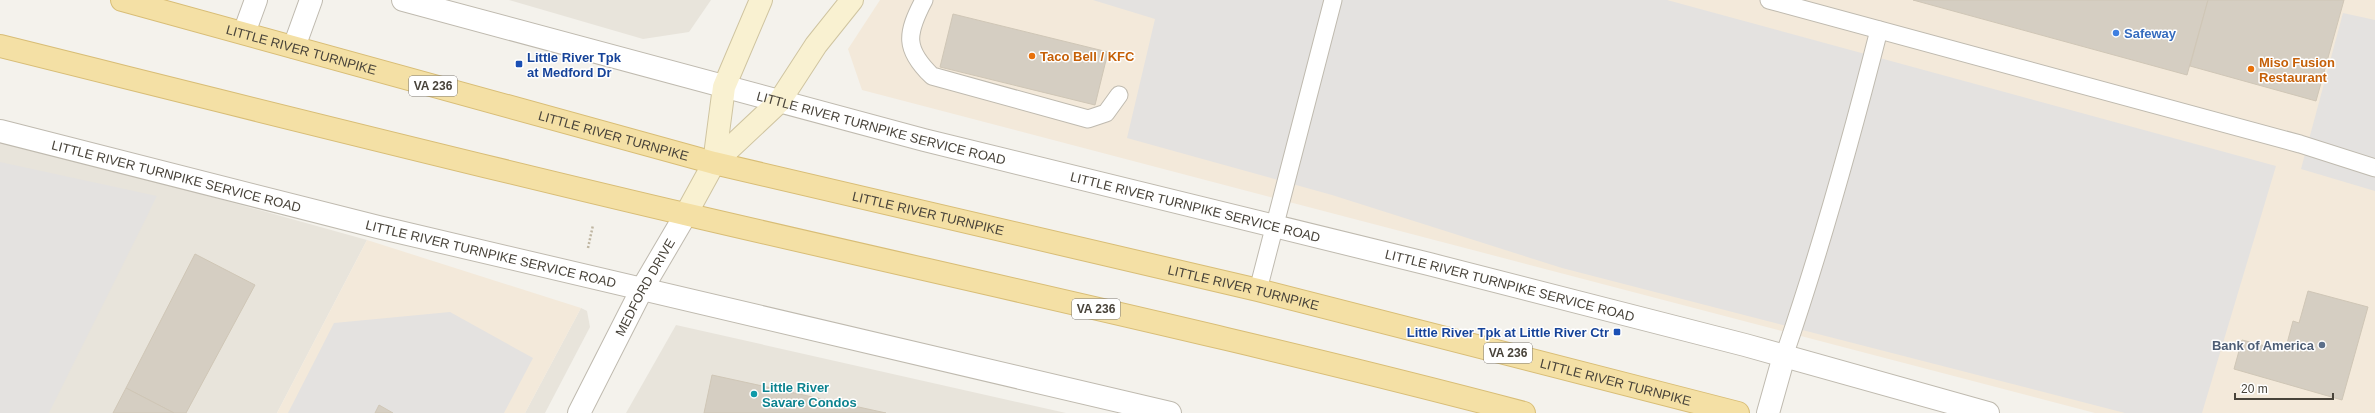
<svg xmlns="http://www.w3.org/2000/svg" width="2375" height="413" font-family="Helvetica,sans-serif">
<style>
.residential{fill:#e8e4db}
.commercial{fill:#f3e9da}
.parking{fill:#e4e2e0}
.building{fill:#d5cec2;stroke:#cfc6b6}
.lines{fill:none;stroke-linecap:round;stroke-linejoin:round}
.lane-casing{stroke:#bfbaaf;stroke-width:19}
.street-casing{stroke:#bfbaaf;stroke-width:24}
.secondary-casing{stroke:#cfc4a0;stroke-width:24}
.primary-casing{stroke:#d8bd76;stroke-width:24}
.path{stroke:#bfb6a2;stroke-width:2.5;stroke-dasharray:2 2;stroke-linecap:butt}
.lane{stroke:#fff;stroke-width:17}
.street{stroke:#fff;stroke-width:22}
.secondary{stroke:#f9f1d1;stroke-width:22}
.primary{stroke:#f4e0a5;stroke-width:22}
.shop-dot{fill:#3f7fe0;stroke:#fff;stroke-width:1.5}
.food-dot{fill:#e8710a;stroke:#fff;stroke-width:1.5}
.transit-dot{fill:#1a4fb4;stroke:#fff;stroke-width:1.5}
.service-dot{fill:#5c6f8a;stroke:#fff;stroke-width:1.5}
.culture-dot{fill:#0f9aa8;stroke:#fff;stroke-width:1.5}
.labels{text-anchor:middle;stroke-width:3;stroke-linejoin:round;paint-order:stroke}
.shield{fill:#fff;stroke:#7f7b75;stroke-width:1}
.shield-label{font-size:12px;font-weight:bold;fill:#48433a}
.shop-label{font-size:13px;font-weight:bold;fill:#366cbe;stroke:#fff;text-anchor:start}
.street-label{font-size:13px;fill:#48433a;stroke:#fff}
.food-label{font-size:13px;font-weight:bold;fill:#c56008;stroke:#fff;text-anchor:start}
.transit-label{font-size:13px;font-weight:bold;fill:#164399;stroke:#fff;text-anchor:start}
.service-label{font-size:13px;font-weight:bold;fill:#4e5e75;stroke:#fff;text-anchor:end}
.culture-label{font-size:13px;font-weight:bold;fill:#0d838f;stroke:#fff;text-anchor:start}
</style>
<rect width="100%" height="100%" fill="#f4f2ec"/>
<g class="residential">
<polygon points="509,0 711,0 689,32 643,39"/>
<polygon points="0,138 367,240 277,413 0,413"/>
<polygon points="581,308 587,311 590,327 545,413 525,413"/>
<polygon points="676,325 1066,413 626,413"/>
</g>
<g class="commercial">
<polygon points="880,0 2375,0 2375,413 2095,413 862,90 848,49"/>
<polygon points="367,240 581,308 525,413 277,413"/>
</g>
<g class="parking">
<polygon points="1093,0 1667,0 2276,166 2202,413 2125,413 1562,268 1332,195 1127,138 1155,19"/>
<polygon points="2343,13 2375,20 2375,191 2301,169"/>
<polygon points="0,162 157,196 49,413 0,413"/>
<polygon points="450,312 533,358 504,413 288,413 334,323"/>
</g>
<g class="building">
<polygon points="1913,0 2208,0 2187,75"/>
<polygon points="2208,0 2344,0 2316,101 2190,66"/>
<polygon points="953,14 1108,52 1095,105 940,67"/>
<polygon points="195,254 255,285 186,413 174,413 126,388"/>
<polygon points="2308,291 2368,307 2342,400 2234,369 2242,340 2285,351 2293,321 2299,323"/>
<polygon points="712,375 886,413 704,413"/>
<polygon points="126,388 174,413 113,413"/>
<polygon points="379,405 393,413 375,413"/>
</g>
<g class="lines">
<defs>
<g id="lane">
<path d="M924 0C906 34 904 49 932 76L1088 119 1106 113 1119 95"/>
<polyline points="1769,0 2300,144 2375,168"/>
<polyline points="1258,290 1333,0"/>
<path d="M1784 356C1821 249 1851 140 1879 30"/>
</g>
<g id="street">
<path id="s1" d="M403 0 924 140 1429 264 1745 345 1988 413"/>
<polyline points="244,33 256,0"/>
<polyline points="294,47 311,0"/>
<path id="s2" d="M0 131 378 227 1170 413"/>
<path id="s3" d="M579 413 642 289 686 214"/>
<polyline points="1768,413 1784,356"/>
</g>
<g id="secondary">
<polyline points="714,163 724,87 761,0"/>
<polyline points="686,214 714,163 779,102 816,45 852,0"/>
</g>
<g id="primary">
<path id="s4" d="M122 0 714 163 1258 290 1738 413"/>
<path d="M0 46C229 103 458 161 689 215 967 280 1247 340 1524 413"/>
</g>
</defs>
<use href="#lane" class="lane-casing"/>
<use href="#street" class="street-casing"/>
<use href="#secondary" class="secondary-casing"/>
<use href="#primary" class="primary-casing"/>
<polyline class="path" points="588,248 593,225"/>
<use href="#lane" class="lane"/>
<use href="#street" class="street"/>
<use href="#secondary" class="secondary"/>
<use href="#primary" class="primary"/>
</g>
<circle class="shop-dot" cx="2116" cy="33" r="4"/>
<g class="food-dot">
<circle cx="1032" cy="56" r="4"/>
<circle cx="2251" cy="69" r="4"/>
</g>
<g class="transit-dot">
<rect x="515" y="60" width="8" height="8" rx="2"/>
<rect x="1613" y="328" width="8" height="8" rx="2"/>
</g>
<circle class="service-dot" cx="2322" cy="345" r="4"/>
<circle class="culture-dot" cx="754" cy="394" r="4"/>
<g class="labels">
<g class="shield">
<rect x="409" y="76" width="48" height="20" rx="3"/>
<rect x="1072" y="299" width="48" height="20" rx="3"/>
<rect x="1484" y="343" width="48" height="20" rx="3"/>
</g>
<g class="shield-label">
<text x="433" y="90">VA 236</text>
<text x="1096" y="313">VA 236</text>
<text x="1508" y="357">VA 236</text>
</g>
<g class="shop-label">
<text x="2124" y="38">Safeway</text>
</g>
<g class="street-label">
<text dy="5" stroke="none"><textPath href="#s4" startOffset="186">LITTLE RIVER TURNPIKE</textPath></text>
<text dy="5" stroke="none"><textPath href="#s1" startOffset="495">LITTLE RIVER TURNPIKE SERVICE ROAD</textPath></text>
<text dy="5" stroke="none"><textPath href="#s4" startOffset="510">LITTLE RIVER TURNPIKE</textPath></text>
<text dy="5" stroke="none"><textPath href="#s2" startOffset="182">LITTLE RIVER TURNPIKE SERVICE ROAD</textPath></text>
<text dy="5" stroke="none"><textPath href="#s1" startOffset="819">LITTLE RIVER TURNPIKE SERVICE ROAD</textPath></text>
<text dy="5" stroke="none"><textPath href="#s4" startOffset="834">LITTLE RIVER TURNPIKE</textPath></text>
<text dy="5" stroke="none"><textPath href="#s2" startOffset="506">LITTLE RIVER TURNPIKE SERVICE ROAD</textPath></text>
<text dy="5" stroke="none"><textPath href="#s1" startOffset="1143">LITTLE RIVER TURNPIKE SERVICE ROAD</textPath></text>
<text dy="5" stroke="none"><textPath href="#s3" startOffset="142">MEDFORD DRIVE</textPath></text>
<text dy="5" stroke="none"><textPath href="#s4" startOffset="1158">LITTLE RIVER TURNPIKE</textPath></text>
<text dy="5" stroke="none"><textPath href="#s4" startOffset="1542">LITTLE RIVER TURNPIKE</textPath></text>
</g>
<g class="food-label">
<text x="1040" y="61">Taco Bell / KFC</text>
<text x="2259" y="67">Miso Fusion<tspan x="2259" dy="15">Restaurant</tspan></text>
</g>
<g class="transit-label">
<text x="527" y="62">Little River Tpk<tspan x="527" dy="15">at Medford Dr</tspan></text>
<text x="1609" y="337" text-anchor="end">Little River Tpk at Little River Ctr</text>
</g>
<g class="service-label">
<text x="2314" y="350">Bank of America</text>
</g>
<g class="culture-label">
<text x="762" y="392">Little River<tspan x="762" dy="15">Savare Condos</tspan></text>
</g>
</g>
<path d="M2235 393v6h98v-6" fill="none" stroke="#48433a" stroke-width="2"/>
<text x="2241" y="393" font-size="12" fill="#48433a" stroke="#ffffff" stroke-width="3" paint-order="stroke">20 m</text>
</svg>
